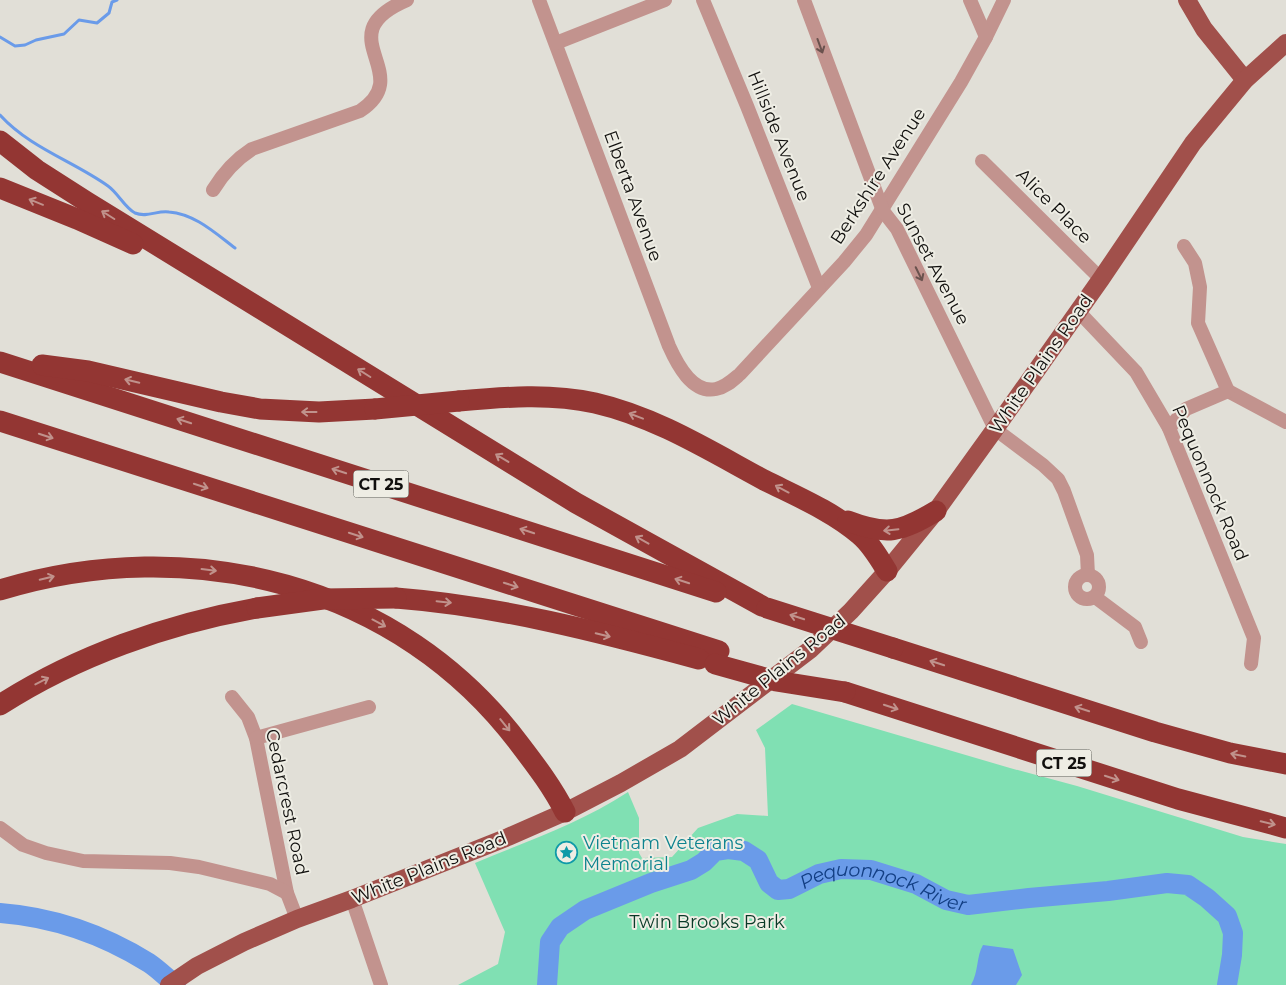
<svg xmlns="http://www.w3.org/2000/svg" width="1286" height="985" font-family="Montserrat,sans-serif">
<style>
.green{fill:#80e0b3}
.water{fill:#6a9be9}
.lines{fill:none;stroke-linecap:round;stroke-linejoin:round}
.stream{stroke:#6a9be9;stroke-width:3}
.river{stroke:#6a9be9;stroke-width:20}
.minor{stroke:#c2938e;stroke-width:14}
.major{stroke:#a1504b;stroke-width:18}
.highway{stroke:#933633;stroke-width:21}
.highway-bridge{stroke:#933633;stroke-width:21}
.oneway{stroke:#6a524e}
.oneway2{stroke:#c0928c}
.labels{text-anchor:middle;stroke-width:4;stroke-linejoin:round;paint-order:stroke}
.shield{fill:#eeede4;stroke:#53524e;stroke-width:1}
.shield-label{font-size:16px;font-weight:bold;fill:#11100e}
.street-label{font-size:18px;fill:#11100e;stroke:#eeede4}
.culture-label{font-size:18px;fill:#0d838f;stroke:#eeede4;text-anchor:start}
.park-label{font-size:18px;fill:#083a27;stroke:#eeede4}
.water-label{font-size:19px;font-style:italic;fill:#123e83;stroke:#eeede4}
</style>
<rect width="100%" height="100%" fill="#e1dfd7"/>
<path class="green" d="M792 704 1010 768 1077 786 1243 837 1286 844V985H458L498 964 505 932 475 863C527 841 581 823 628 792L639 818V853L642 858 672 857 698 828 737 814 768 816 765 748 756 730Z"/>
<path class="water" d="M983 945 1013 949 1022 975 1016 985H971C979 971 976 957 983 945Z"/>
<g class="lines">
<g class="stream">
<polyline points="0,37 15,46 25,45 36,40 64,34 79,20 97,23 109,13 112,2 117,0"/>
<path d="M0 115C30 148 73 161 108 186 118 193 125 208 135 213 147 218 158 210 169 212 195 214 215 233 235 248"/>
</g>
<g class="river">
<path d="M0 913C53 917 104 935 149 963 158 969 167 978 176 985"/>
<path id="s1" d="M547 985 550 942 560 927 585 910 651 883 691 870 704 862 715 851 728 849 744 851 758 860 769 883 778 890 789 889 819 874 841 869 871 870 916 884 946 900 968 905 1029 898 1108 891 1167 883 1188 885 1207 898 1227 916 1233 933 1232 955 1227 985"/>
</g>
<g class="minor">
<path d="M539 0 669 346C677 364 692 394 716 389 726 387 733 380 740 374L844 262 866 235 961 82 986 37 1004 0"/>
<polyline points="703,0 747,106 819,288"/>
<polyline points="804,0 883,211 897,229 995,429 1043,465 1058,479 1064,491 1087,555 1088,575"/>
<polyline points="970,0 986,37"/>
<polyline points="556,43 665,0"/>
<polyline points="982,161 1101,279"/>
<path d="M213 190C224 172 235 160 252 149L360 111C418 73 325 35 407 0"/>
<polyline points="1078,311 1136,372 1169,428 1254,638 1251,664"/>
<polyline points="1228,391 1286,422"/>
<polyline points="1169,428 1186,409 1228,391 1198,323 1200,287 1195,263 1184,246"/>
<circle cx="1087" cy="587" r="12"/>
<polyline points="1095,597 1135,627 1141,642"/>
<polyline points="232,697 248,717 256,738 287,893 297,919"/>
<polyline points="256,738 369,707"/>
<polyline points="0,828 23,845 46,853 83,861 170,863 199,867 270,884 287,893"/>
<polyline points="352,899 381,985"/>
</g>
<g class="major">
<polyline points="1187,0 1204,29 1245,80"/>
<polyline points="169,985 197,966 244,942 297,919 352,899 508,837 565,812 621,783 680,749 811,649 851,611 887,571 936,511 995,429 1101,279 1193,143 1245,80 1286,43"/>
</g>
<g class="highway">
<polyline points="0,141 37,170 87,202 576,503 762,606"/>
<polyline points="0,188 77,219 133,244"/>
<polyline points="0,362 716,592"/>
<polyline points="42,365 88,371 221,402 260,409 319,412 375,409"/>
<path d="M459 401C504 397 551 393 595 403 656 417 710 451 764 480 796 496 832 511 860 535 871 544 879 558 887 571"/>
<polyline points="0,421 719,651"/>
<path d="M848 521C887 536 901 532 936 511"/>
<path d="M0 590C190 532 400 583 521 746 537 767 553 788 565 812"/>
<path d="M396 598C499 606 600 632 699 659"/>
<polyline points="893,648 1155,732 1230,753 1286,764"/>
<polyline points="845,692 1178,799 1286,828"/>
<path d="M0 705C76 656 167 624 257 608"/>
</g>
<g class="highway-bridge">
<polyline points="375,409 459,401"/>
<polyline points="257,608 323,599 396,598"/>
<polyline points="767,608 893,648"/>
<polyline points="715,664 776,681 845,692"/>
</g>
</g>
<defs><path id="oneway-shaft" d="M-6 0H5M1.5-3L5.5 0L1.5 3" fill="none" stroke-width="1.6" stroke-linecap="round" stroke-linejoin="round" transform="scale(1.25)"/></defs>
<g class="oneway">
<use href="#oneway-shaft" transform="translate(820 46) rotate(70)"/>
<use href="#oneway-shaft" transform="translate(919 274) rotate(64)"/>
</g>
<g class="oneway2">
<use href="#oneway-shaft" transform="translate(36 202) rotate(-158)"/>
<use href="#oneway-shaft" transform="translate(108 215) rotate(-148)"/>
<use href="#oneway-shaft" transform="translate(364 373) rotate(-148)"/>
<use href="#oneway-shaft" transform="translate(132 381) rotate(-167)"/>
<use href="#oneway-shaft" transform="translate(309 412) rotate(-180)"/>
<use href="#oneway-shaft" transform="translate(636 416) rotate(-159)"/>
<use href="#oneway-shaft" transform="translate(184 421) rotate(-162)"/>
<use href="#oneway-shaft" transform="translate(46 436) rotate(18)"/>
<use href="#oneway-shaft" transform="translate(502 458) rotate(-149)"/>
<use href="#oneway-shaft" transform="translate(339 471) rotate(-162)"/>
<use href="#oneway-shaft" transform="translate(201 486) rotate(18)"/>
<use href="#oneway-shaft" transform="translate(782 489) rotate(-152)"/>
<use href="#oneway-shaft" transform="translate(891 530) rotate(174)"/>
<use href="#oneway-shaft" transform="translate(527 531) rotate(-162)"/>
<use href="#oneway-shaft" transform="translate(356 535) rotate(18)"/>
<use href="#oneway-shaft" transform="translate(642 540) rotate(-151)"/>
<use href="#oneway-shaft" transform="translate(209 570) rotate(7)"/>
<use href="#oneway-shaft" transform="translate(47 578) rotate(-13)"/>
<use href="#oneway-shaft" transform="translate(682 581) rotate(-162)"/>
<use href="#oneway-shaft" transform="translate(511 585) rotate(18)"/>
<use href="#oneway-shaft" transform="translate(444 602) rotate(6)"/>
<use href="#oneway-shaft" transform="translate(797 617) rotate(-162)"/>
<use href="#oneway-shaft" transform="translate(379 623) rotate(28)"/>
<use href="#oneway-shaft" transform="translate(603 635) rotate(13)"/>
<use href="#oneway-shaft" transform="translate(937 663) rotate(-162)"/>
<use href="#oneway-shaft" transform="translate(42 681) rotate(-27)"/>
<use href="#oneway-shaft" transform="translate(891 707) rotate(18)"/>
<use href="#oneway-shaft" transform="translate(1082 709) rotate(-162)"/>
<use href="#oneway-shaft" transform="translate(505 725) rotate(51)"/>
<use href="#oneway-shaft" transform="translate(1238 755) rotate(-168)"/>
<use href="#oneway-shaft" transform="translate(1112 778) rotate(18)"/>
<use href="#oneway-shaft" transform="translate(1268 823) rotate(13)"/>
</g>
<defs>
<symbol id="sight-ring" viewBox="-11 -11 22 22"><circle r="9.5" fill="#eeede4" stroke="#0f9aa8" stroke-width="1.5"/><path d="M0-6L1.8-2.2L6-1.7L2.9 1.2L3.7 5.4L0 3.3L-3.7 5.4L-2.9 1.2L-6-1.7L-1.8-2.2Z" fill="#0f9aa8"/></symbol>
</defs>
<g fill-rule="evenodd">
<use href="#sight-ring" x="554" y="840" width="25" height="25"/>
</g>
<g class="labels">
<g class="shield">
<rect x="353.5" y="470.5" width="55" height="27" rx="4"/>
<rect x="1036.5" y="749.5" width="55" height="27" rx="4"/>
</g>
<g class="shield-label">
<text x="381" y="490">CT 25</text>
<text x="1064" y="769">CT 25</text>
</g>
<g class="street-label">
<text transform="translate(779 136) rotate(68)" y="6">Hillside Avenue</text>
<text transform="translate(878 176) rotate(-57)" y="6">Berkshire Avenue</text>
<text transform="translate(633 196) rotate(70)" y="6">Elberta Avenue</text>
<text transform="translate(1054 206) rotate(45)" y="6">Alice Place</text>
<text transform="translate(933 264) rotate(62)" y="6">Sunset Avenue</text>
<text transform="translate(1041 364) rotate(-55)" y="6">White Plains Road</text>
<text transform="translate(1210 483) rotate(67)" y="6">Pequonnock Road</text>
<text transform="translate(779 670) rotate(-39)" y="6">White Plains Road</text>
<text transform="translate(287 802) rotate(78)" y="6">Cedarcrest Road</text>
<text transform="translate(429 868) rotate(-22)" y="6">White Plains Road</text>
</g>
<g class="culture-label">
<text x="583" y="849">Vietnam Veterans<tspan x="583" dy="21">Memorial</tspan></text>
</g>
<g class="park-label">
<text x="707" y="928">Twin Brooks Park</text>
</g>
<g class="water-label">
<text dy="7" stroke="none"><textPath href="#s1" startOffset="430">Pequonnock River</textPath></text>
</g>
</g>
</svg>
